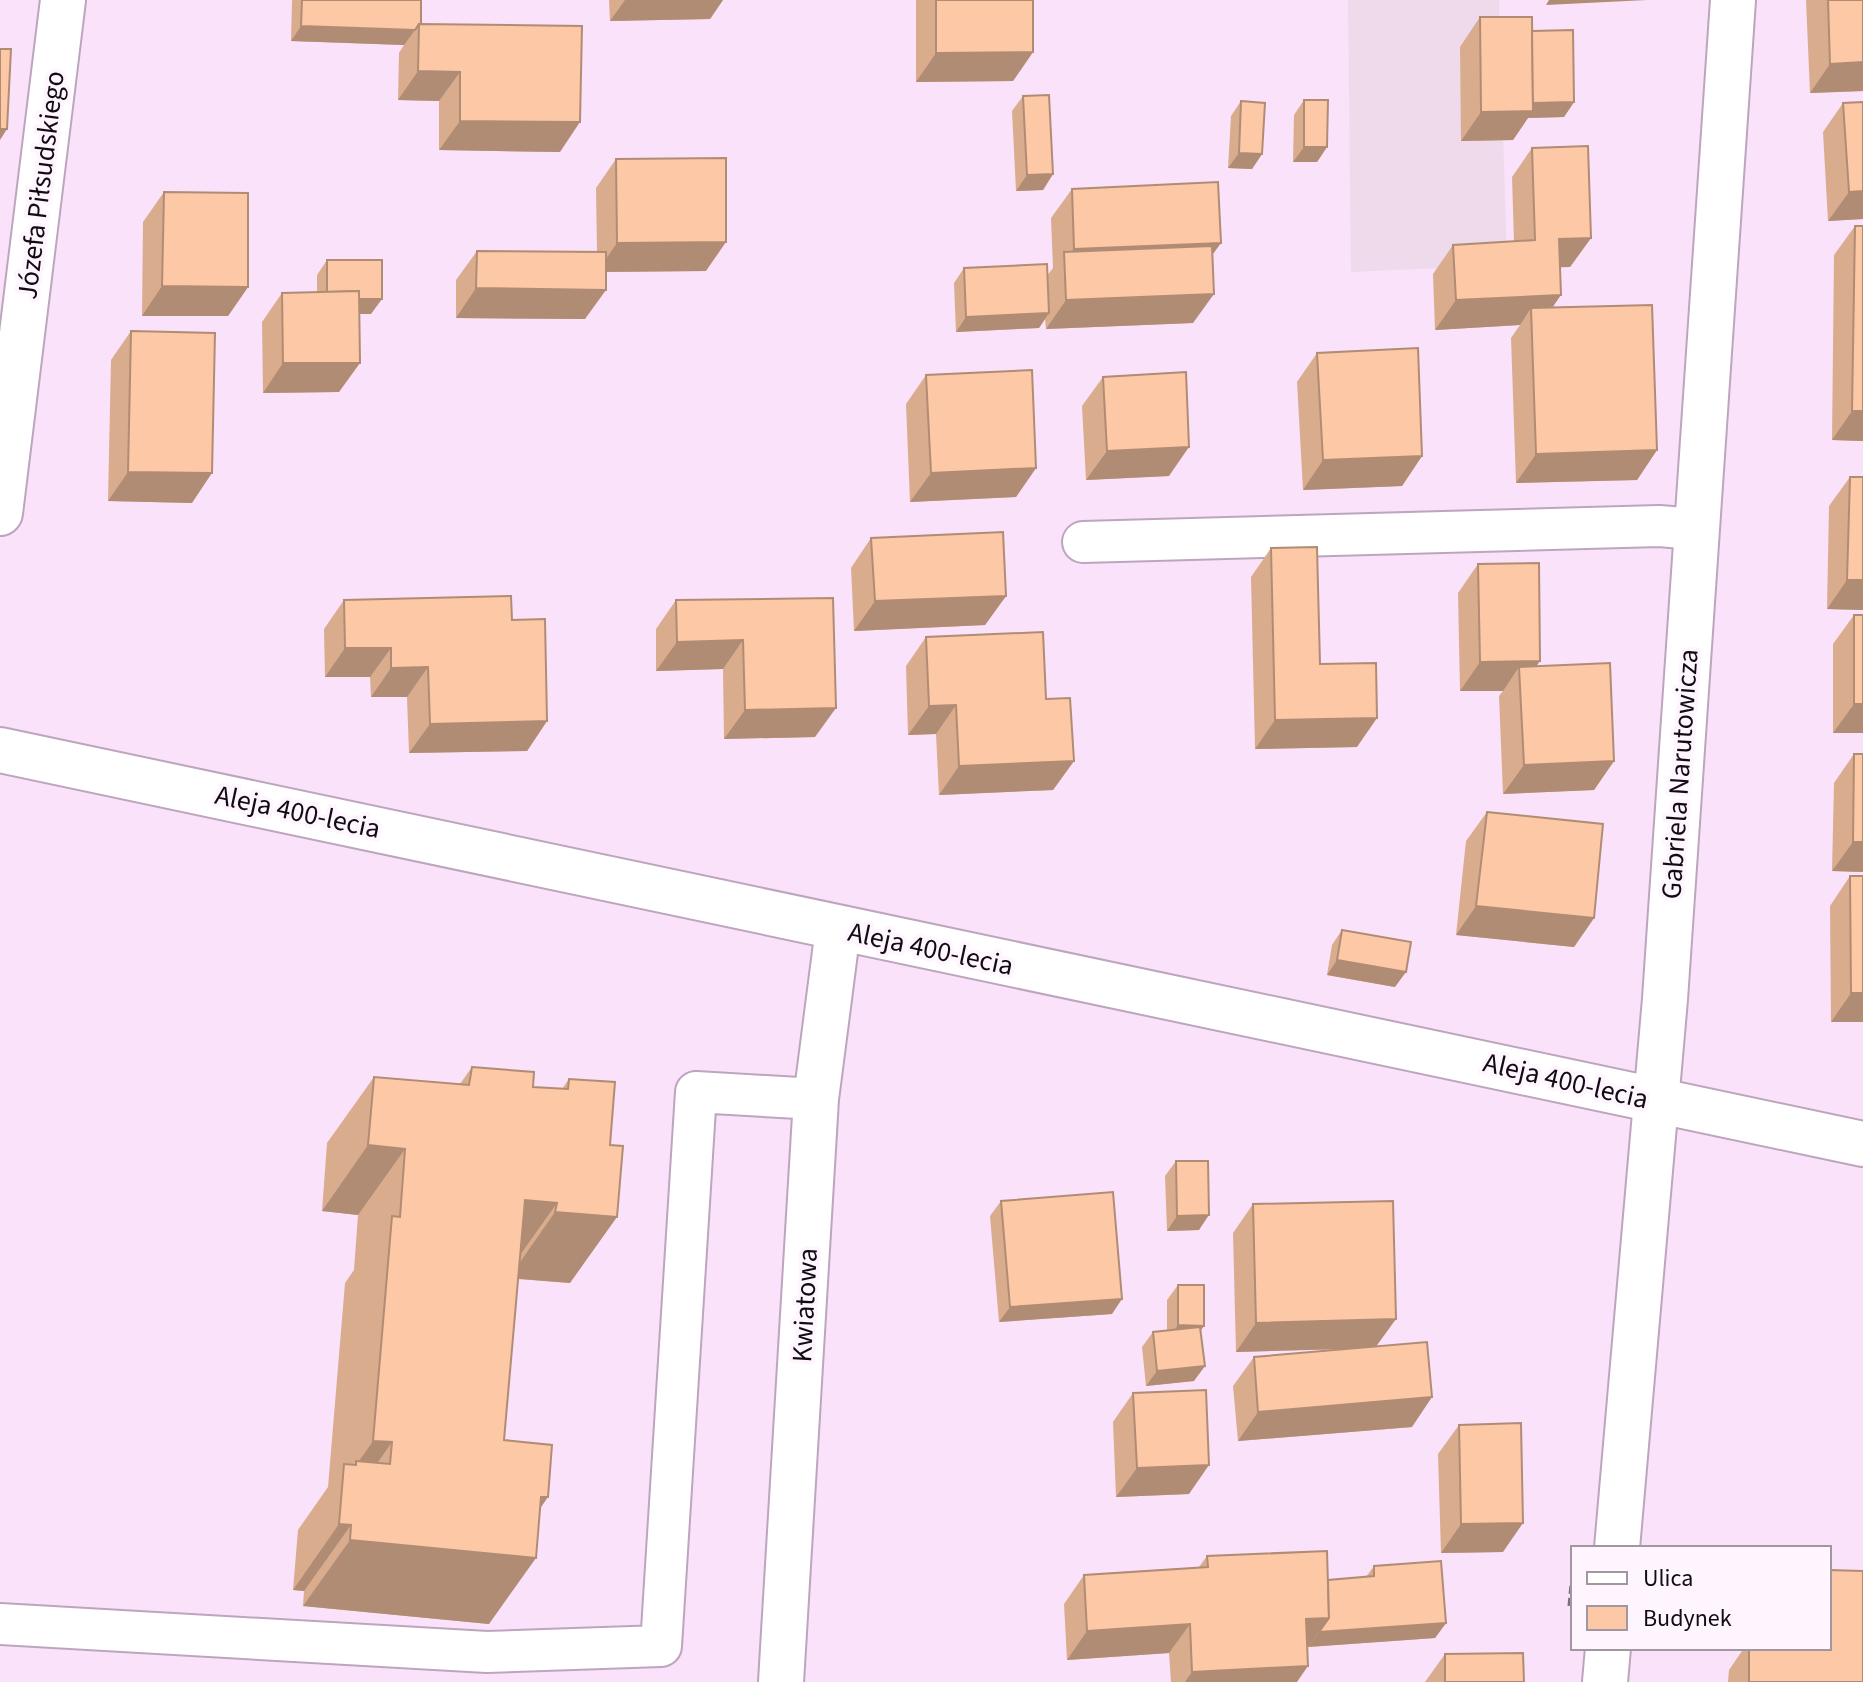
<svg xmlns="http://www.w3.org/2000/svg" width="1863" height="1682" font-family="'Source Sans 3',sans-serif">
<style>
.commercial{fill:#eedaea}
.lines{fill:none;stroke-linecap:round;stroke-linejoin:round}
.service-casing{stroke:#bda6bd;stroke-width:44}
.minor-casing{stroke:#bda6bd;stroke-width:48}
.path{stroke:#7c6d7c;stroke-width:5;stroke-dasharray:8 4;stroke-linecap:butt}
.service{stroke:#fff;stroke-width:40}
.minor{stroke:#fff;stroke-width:44}
.wall{fill:#daac8e}
.shaded-wall{fill:#b18c74}
.building{fill:#fdc8a5;stroke:#b18c74;stroke-width:2}
.labels{text-anchor:middle;stroke-width:8;stroke-linejoin:round;paint-order:stroke}
.street-label{font-size:28px;fill:#130b13;stroke:#fff5fe}
</style>
<rect width="100%" height="100%" fill="#fae2fa"/>
<polygon class="commercial" points="1348,0 1499,0 1507,265 1351,272"/>
<g class="lines">
<defs>
<g id="service">
<polyline points="1083,542 1659,526 1695,529"/>
<polyline points="0,1624 487,1652 661,1646 696,1092 816,1099"/>
</g>
<g id="minor">
<polyline points="0,513 63,0"/>
<polyline points="0,750 1863,1144"/>
<polyline points="1617,1548 1665,999 1733,0"/>
<polyline points="781,1682 816,1099 838,929"/>
<polyline points="1605,1682 1608,1648"/>
</g>
</defs>
<use href="#service" class="service-casing"/>
<use href="#minor" class="minor-casing"/>
<polyline class="path" points="1570,1606 1572,1584"/>
<use href="#service" class="service"/>
<use href="#minor" class="minor"/>
</g>
<g class="wall">
<polygon points="292,0 421,0 421,24 560,152 439,150 439,101 398,100 399,53 404,45 291,41"/>
<polygon points="609,0 723,0 710,19 610,21"/>
<polygon points="916,0 1033,0 1033,52 1013,81 916,82"/>
<polygon points="1806,0 1863,0 1863,91 1810,93"/>
<polygon points="1480,17 1532,31 1574,102 1564,117 1528,118 1513,140 1461,141 1460,47"/>
<polygon points="1023,96 1053,174 1043,190 1016,191 1012,111"/>
<polygon points="1304,100 1327,147 1317,162 1293,162 1294,115"/>
<polygon points="1241,101 1262,154 1252,169 1228,168 1231,116"/>
<polygon points="1843,103 1863,219 1828,221 1823,132"/>
<polygon points="1532,148 1591,238 1570,267 1560,267 1552,308 1657,450 1637,480 1516,483 1511,338 1520,325 1435,330 1433,274 1453,245 1514,242 1512,177"/>
<polygon points="616,159 706,271 606,272 585,319 456,318 456,280 477,251 597,252 596,188"/>
<polygon points="1072,189 1212,255 1193,323 1046,329 1045,319 1039,328 956,332 954,283 964,268 1047,276 1053,268 1051,218"/>
<polygon points="164,192 248,287 228,316 142,316 143,222"/>
<polygon points="1855,226 1863,226 1863,441 1832,440 1834,255"/>
<polygon points="327,260 371,314 359,314 339,392 263,393 262,322 282,293 317,292 317,275"/>
<polygon points="131,331 192,503 108,501 111,360"/>
<polygon points="1317,353 1422,456 1402,486 1303,490 1297,382"/>
<polygon points="926,375 1036,468 1016,497 910,502 906,404"/>
<polygon points="1103,377 1169,476 1086,480 1082,406"/>
<polygon points="1850,477 1863,477 1863,610 1827,609 1829,506"/>
<polygon points="871,538 1006,596 985,625 854,631 851,568"/>
<polygon points="1271,548 1357,747 1255,749 1251,577"/>
<polygon points="1478,564 1537,666 1614,761 1594,790 1503,794 1499,696 1503,691 1460,691 1458,593"/>
<polygon points="833,598 815,737 724,739 723,669 656,671 656,629 676,600"/>
<polygon points="344,600 512,620 547,721 527,751 409,753 407,697 371,697 370,677 325,677 324,629"/>
<polygon points="1854,615 1863,733 1833,733 1833,644"/>
<polygon points="926,637 1046,699 1074,761 1053,790 939,795 936,734 908,735 906,666"/>
<polygon points="1854,754 1863,754 1863,872 1832,871 1834,783"/>
<polygon points="1487,812 1594,918 1574,947 1456,935 1466,841"/>
<polygon points="1850,876 1863,1022 1831,1022 1830,906"/>
<polygon points="1342,930 1395,987 1327,975 1332,945"/>
<polygon points="472,1067 533,1087 562,1089 569,1079 570,1283 518,1279 504,1440 540,1510 489,1624 303,1606 304,1591 293,1590 298,1530 328,1487 345,1283 354,1270 358,1215 322,1211 327,1143 374,1077 460,1084"/>
<polygon points="1176,1161 1199,1230 1167,1231 1165,1176"/>
<polygon points="1001,1201 1112,1314 999,1322 990,1216"/>
<polygon points="1253,1204 1376,1347 1412,1427 1238,1441 1233,1386 1254,1357 1348,1349 1236,1352 1233,1233"/>
<polygon points="1178,1285 1201,1330 1194,1381 1146,1386 1142,1347 1153,1332 1167,1330 1167,1300"/>
<polygon points="1133,1393 1189,1494 1116,1497 1113,1422"/>
<polygon points="1459,1425 1503,1552 1441,1553 1438,1454"/>
<polygon points="1207,1556 1328,1580 1366,1577 1374,1566 1446,1623 1435,1638 1307,1647 1297,1682 1171,1682 1169,1653 1067,1660 1064,1604 1084,1575 1199,1567"/>
<polygon points="1742,1648 1829,1648 1863,1682 1728,1682 1729,1670 1742,1651"/>
<polygon points="1445,1654 1524,1682 1425,1682"/>
</g>
<g class="shaded-wall">
<polygon points="625,0 723,0 710,19 610,21"/>
<polygon points="1549,0 1647,0 1546,5"/>
<polygon points="301,26 415,30 404,45 291,41"/>
<polygon points="1033,52 1013,81 916,82 936,53"/>
<polygon points="1863,62 1863,91 1810,93 1830,64"/>
<polygon points="418,71 460,72 439,101 398,100"/>
<polygon points="1574,102 1564,117 1528,118 1513,140 1461,141 1481,112 1525,103"/>
<polygon points="460,121 580,122 560,152 439,150"/>
<polygon points="0,129 7,129 0,140"/>
<polygon points="1304,147 1327,147 1317,162 1293,162"/>
<polygon points="1239,153 1262,154 1252,169 1228,168"/>
<polygon points="1053,174 1043,190 1016,191 1027,175"/>
<polygon points="1863,191 1863,219 1828,221 1849,192"/>
<polygon points="1591,238 1570,267 1538,268 1559,239"/>
<polygon points="726,242 706,271 597,272 617,243"/>
<polygon points="1221,243 1200,272 1064,263 1074,249"/>
<polygon points="162,286 248,287 228,316 142,316"/>
<polygon points="476,288 606,290 585,319 456,318"/>
<polygon points="1214,294 1193,323 1046,329 1066,300"/>
<polygon points="1561,295 1541,324 1531,308 1520,325 1435,330 1456,300"/>
<polygon points="327,299 382,299 371,314 316,314"/>
<polygon points="1049,313 1039,328 956,332 966,317"/>
<polygon points="283,363 360,363 339,392 263,393"/>
<polygon points="1852,411 1863,411 1863,441 1832,440"/>
<polygon points="1189,447 1169,476 1086,480 1107,451"/>
<polygon points="1657,450 1637,480 1516,483 1536,454"/>
<polygon points="1422,456 1402,486 1303,490 1323,460"/>
<polygon points="1036,468 1016,497 910,502 931,473"/>
<polygon points="128,472 212,473 192,503 108,501"/>
<polygon points="1847,580 1863,580 1863,610 1827,609"/>
<polygon points="1006,596 985,625 854,631 875,601"/>
<polygon points="743,640 723,669 656,671 677,642"/>
<polygon points="345,648 391,648 370,677 325,677"/>
<polygon points="1540,661 1520,690 1519,667 1503,691 1460,691 1480,662"/>
<polygon points="428,667 407,697 371,697 391,668"/>
<polygon points="1854,704 1863,704 1863,733 1833,733"/>
<polygon points="956,705 936,734 908,735 929,706"/>
<polygon points="836,708 815,737 724,739 745,710"/>
<polygon points="1377,718 1357,747 1255,749 1275,720"/>
<polygon points="547,721 527,751 409,753 430,724"/>
<polygon points="1074,761 1053,790 939,795 959,766"/>
<polygon points="1614,761 1594,790 1503,794 1524,765"/>
<polygon points="1853,842 1863,842 1863,872 1832,871"/>
<polygon points="1476,906 1594,918 1574,947 1456,935"/>
<polygon points="1337,960 1406,972 1395,987 1327,975"/>
<polygon points="1851,993 1863,993 1863,1022 1831,1022"/>
<polygon points="368,1145 405,1149 358,1215 322,1211"/>
<polygon points="525,1200 557,1203 510,1269"/>
<polygon points="555,1212 617,1217 570,1283 509,1278"/>
<polygon points="1209,1215 1199,1230 1167,1231 1177,1216"/>
<polygon points="1122,1299 1112,1314 999,1322 1010,1307"/>
<polygon points="1396,1319 1375,1348 1236,1352 1256,1323"/>
<polygon points="1178,1325 1204,1326 1193,1341 1167,1340"/>
<polygon points="1205,1366 1194,1381 1146,1386 1157,1371"/>
<polygon points="1432,1397 1412,1427 1238,1441 1258,1412"/>
<polygon points="373,1441 392,1442 346,1508 343,1484"/>
<polygon points="1209,1465 1189,1494 1116,1497 1137,1468"/>
<polygon points="541,1497 548,1497 508,1555 536,1558 489,1624 303,1606 350,1540"/>
<polygon points="1523,1523 1503,1552 1441,1553 1461,1524"/>
<polygon points="339,1524 351,1525 304,1591 293,1590"/>
<polygon points="1329,1618 1308,1647 1285,1648 1306,1619"/>
<polygon points="1446,1623 1435,1638 1308,1647 1319,1632"/>
<polygon points="1190,1624 1169,1653 1067,1660 1087,1631"/>
<polygon points="1308,1666 1297,1682 1185,1682 1192,1672"/>
</g>
<g class="building">
<polygon points="302,0 421,0 421,24 419,24 415,30 301,26"/>
<polygon points="936,0 1033,0 1033,52 936,53"/>
<polygon points="1828,0 1863,0 1863,62 1830,64"/>
<polygon points="1480,17 1532,17 1533,111 1481,112"/>
<polygon points="419,24 582,26 580,122 460,121 460,72 418,71"/>
<polygon points="1573,30 1574,102 1533,103 1532,31"/>
<polygon points="0,49 11,49 7,129 0,129"/>
<polygon points="1049,95 1053,174 1027,175 1023,96"/>
<polygon points="1304,100 1328,100 1327,147 1304,147"/>
<polygon points="1241,101 1265,103 1262,154 1239,153"/>
<polygon points="1863,102 1863,191 1849,192 1843,103"/>
<polygon points="1588,146 1591,238 1559,239 1561,295 1456,300 1453,245 1535,240 1532,148"/>
<polygon points="726,158 726,242 617,243 616,159"/>
<polygon points="1218,182 1221,243 1074,249 1072,189"/>
<polygon points="164,192 248,193 248,287 162,286"/>
<polygon points="1855,226 1863,226 1863,411 1852,411"/>
<polygon points="1212,246 1214,294 1066,300 1064,252"/>
<polygon points="477,251 606,252 606,290 476,288"/>
<polygon points="327,260 382,260 382,299 359,299 359,291 327,292"/>
<polygon points="1047,264 1049,313 966,317 964,268"/>
<polygon points="359,291 360,363 283,363 282,293"/>
<polygon points="1652,305 1657,450 1536,454 1531,308"/>
<polygon points="131,331 215,333 212,473 128,472"/>
<polygon points="1418,348 1422,456 1323,460 1317,353"/>
<polygon points="1032,370 1036,468 931,473 926,375"/>
<polygon points="1186,372 1189,447 1107,451 1103,377"/>
<polygon points="1850,477 1863,477 1863,580 1847,580"/>
<polygon points="1003,532 1006,596 875,601 871,538"/>
<polygon points="1317,547 1320,664 1376,663 1377,718 1275,720 1271,548"/>
<polygon points="1539,563 1540,661 1480,662 1478,564"/>
<polygon points="511,596 512,620 545,619 547,721 430,724 428,667 391,668 391,648 345,648 344,600"/>
<polygon points="833,598 836,708 745,710 743,640 677,642 676,600"/>
<rect x="1854" y="615" width="9" height="89"/>
<polygon points="1043,632 1046,699 1070,698 1074,761 959,766 956,705 929,706 926,637"/>
<polygon points="1610,663 1614,761 1524,765 1519,667"/>
<polygon points="1854,754 1863,754 1863,842 1853,842"/>
<polygon points="1487,812 1603,824 1594,918 1476,906"/>
<polygon points="1850,876 1863,876 1863,993 1851,993"/>
<polygon points="1342,930 1411,942 1406,972 1337,960"/>
<polygon points="472,1067 534,1072 533,1087 568,1089 569,1079 615,1082 610,1145 623,1146 617,1217 555,1212 557,1203 525,1200 504,1440 552,1445 548,1497 541,1497 536,1558 350,1540 351,1525 339,1524 344,1464 356,1465 356,1461 390,1464 392,1442 373,1441 392,1216 400,1217 405,1149 368,1145 374,1077 469,1085"/>
<polygon points="1176,1161 1208,1161 1209,1215 1177,1216"/>
<polygon points="1113,1192 1122,1299 1010,1307 1001,1201"/>
<polygon points="1393,1201 1396,1319 1256,1323 1253,1204"/>
<polygon points="1178,1285 1204,1285 1204,1326 1178,1325"/>
<polygon points="1200,1327 1205,1366 1157,1371 1153,1332"/>
<polygon points="1427,1342 1432,1397 1258,1412 1254,1357"/>
<polygon points="1206,1390 1209,1465 1137,1468 1133,1393"/>
<polygon points="1521,1423 1523,1523 1461,1524 1459,1425"/>
<polygon points="1327,1551 1329,1618 1306,1619 1308,1666 1192,1672 1190,1624 1087,1631 1084,1575 1208,1567 1207,1556"/>
<polygon points="1441,1561 1446,1623 1319,1632 1329,1618 1328,1580 1374,1576 1374,1566"/>
<polygon points="1829,1570 1863,1571 1863,1682 1749,1682 1749,1648 1829,1648"/>
<polygon points="1523,1653 1524,1682 1445,1682 1445,1654"/>
</g>
<g class="labels">
<g class="street-label">
<text transform="translate(40 185) rotate(-83)" y="10">Józefa Piłsudskiego</text>
<text transform="translate(1679 774) rotate(-86)" y="10">Gabriela Narutowicza</text>
<text transform="translate(298 811) rotate(12)" y="10">Aleja 400-lecia</text>
<text transform="translate(931 948) rotate(12)" y="10">Aleja 400-lecia</text>
<text transform="translate(1566 1080) rotate(13)" y="10">Aleja 400-lecia</text>
<text transform="translate(804 1305) rotate(-87)" y="10">Kwiatowa</text>
</g>
</g>
<rect x="1571" y="1546" width="260" height="104" fill="#fff5fe" stroke="#a197a0" stroke-width="2"/>
<rect x="1587" y="1572" width="40" height="12" fill="#ffffff" stroke="#a197a0" stroke-width="2"/>
<text x="1643" y="1586" font-size="24" fill="#130b13">Ulica</text>
<rect x="1587" y="1606" width="40" height="24" fill="#fdc8a5" stroke="#a197a0" stroke-width="2"/>
<text x="1643" y="1626" font-size="24" fill="#130b13">Budynek</text>
</svg>
